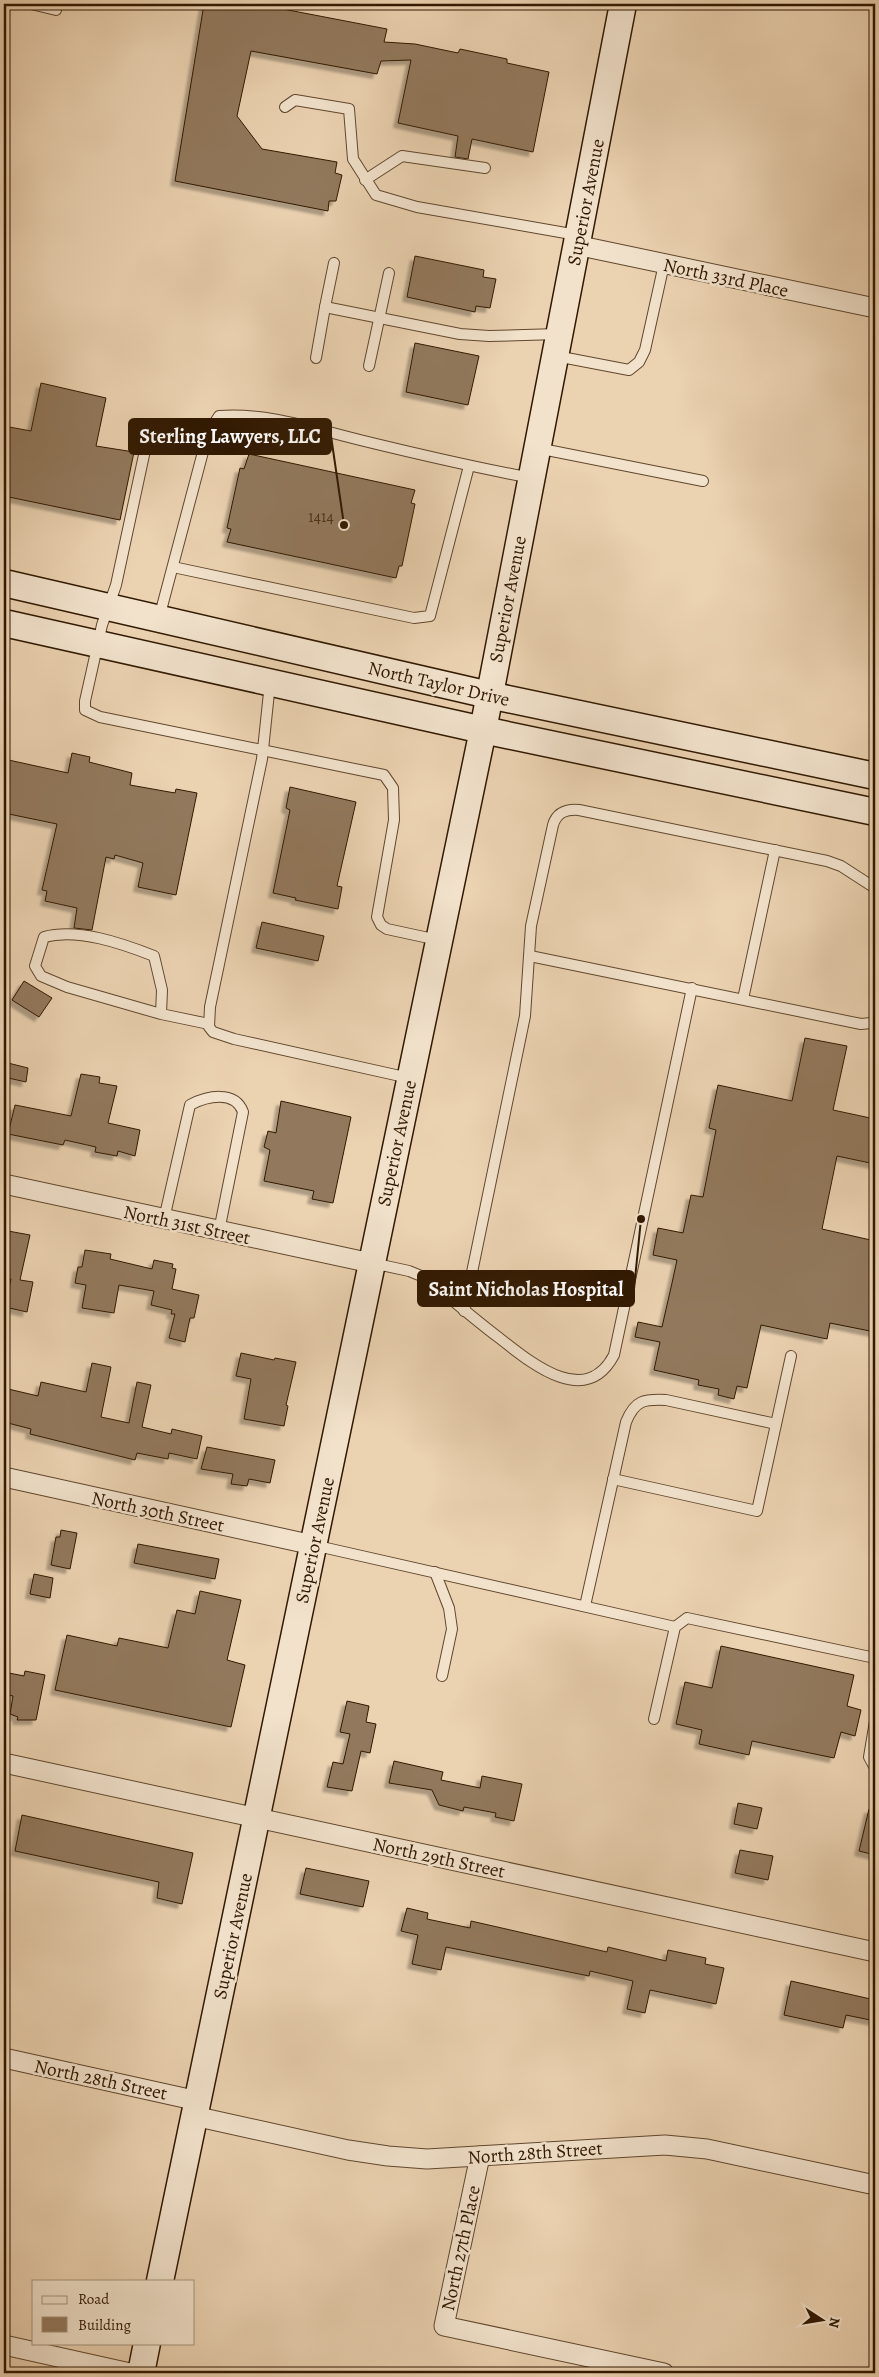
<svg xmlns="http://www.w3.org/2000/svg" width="879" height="2377" font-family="Alegreya,serif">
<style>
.building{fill:#92795d;stroke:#311901;filter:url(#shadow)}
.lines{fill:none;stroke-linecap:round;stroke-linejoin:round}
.lane-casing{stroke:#60472d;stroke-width:12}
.street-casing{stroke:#60472d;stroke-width:21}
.secondary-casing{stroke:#311901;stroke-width:29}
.lane{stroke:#f2e2cc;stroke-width:10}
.street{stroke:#f2e2cc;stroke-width:19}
.secondary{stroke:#f2e2cc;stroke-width:26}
.labels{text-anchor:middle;stroke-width:5;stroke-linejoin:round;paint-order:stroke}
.number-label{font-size:16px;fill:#493118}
.street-label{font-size:19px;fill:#311901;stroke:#f2e2cc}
.leader{fill:none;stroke:#311901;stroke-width:2}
.callout-dot{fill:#311901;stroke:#f2e2cc;stroke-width:2}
.callout{fill:#311901;stroke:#311901;stroke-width:2}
.callout-label{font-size:20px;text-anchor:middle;font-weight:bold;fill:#fff}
</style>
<defs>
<filter id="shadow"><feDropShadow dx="-4.5" dy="4.5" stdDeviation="1" flood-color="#0004"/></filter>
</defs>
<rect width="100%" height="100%" fill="#ebd2b1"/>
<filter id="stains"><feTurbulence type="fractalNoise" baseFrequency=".004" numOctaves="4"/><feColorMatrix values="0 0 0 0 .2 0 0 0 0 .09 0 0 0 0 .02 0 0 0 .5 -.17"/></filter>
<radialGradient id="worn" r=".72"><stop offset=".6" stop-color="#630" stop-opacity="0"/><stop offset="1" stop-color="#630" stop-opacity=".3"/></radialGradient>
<g class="building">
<polygon points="204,4 257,4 387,29 384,42 415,44 458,53 460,49 507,59 507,63 549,72 533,152 472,139 468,159 455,157 458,136 398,123 411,60 381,61 377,74 251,51 237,116 262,149 337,162 335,173 342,175 336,201 329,201 328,211 175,181"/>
<polygon points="415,256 484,270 483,277 496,279 490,308 476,306 475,312 407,297"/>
<polygon points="415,343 479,356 468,405 406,392"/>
<polygon points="41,383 106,398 96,446 134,452 120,520 4,496 4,426 31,431"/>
<polygon points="249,454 415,490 411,503 415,504 402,566 399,566 396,578 227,542 231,529 227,528 240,468 244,469"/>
<polygon points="72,753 90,757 89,762 132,773 130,785 175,793 176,789 197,793 176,895 138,887 143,863 115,855 114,859 106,857 92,930 74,928 77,908 45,901 47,891 42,890 57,824 4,813 4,759 68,773"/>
<polygon points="290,787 356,802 337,886 342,887 338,909 295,900 296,898 273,893 290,810 286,808"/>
<polygon points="262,922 324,936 318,961 256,948"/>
<polygon points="24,981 52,998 39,1017 12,1000"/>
<polygon points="805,1038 847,1046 833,1110 875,1119 875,1164 837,1156 822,1229 875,1241 875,1332 830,1323 827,1339 761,1325 747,1388 737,1386 734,1399 718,1395 719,1389 698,1385 699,1380 654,1370 660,1342 635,1337 638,1322 662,1327 672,1283 677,1260 653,1255 658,1228 683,1233 691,1195 703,1197 716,1130 709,1128 718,1085 792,1101"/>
<polygon points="4,1062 28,1068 26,1082 4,1077"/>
<polygon points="81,1074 100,1077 99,1083 117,1086 108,1123 140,1130 135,1156 118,1151 117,1156 95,1152 96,1147 65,1140 63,1145 8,1134 15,1105 71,1116"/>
<polygon points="281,1101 351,1117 333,1203 312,1199 314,1191 264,1181 270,1150 264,1147 268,1131 276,1133"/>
<polygon points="8,1231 30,1235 20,1280 33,1282 27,1312 5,1307 11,1279 4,1277 4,1234 8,1235"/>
<polygon points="85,1250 111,1254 110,1259 152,1269 154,1260 173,1264 172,1268 176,1269 172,1289 199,1295 194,1318 190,1318 185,1342 169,1338 175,1314 171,1314 172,1310 151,1305 154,1291 119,1285 114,1313 82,1308 86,1285 75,1283 78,1267 82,1267"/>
<polygon points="241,1353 274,1360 275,1358 296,1362 286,1405 288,1406 284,1426 244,1419 251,1379 236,1376"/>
<polygon points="92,1363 111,1367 101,1417 129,1423 137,1382 151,1385 142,1427 171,1434 172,1429 202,1436 197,1459 169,1453 168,1459 137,1453 135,1460 30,1434 31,1429 4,1422 4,1388 38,1396 41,1382 86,1392"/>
<polygon points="207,1447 275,1460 270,1483 249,1479 247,1486 231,1484 233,1474 201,1469"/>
<polygon points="61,1530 77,1533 70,1569 51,1565 56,1537 60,1537"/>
<polygon points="138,1544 219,1559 215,1579 134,1563"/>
<polygon points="34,1574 53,1578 50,1598 30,1594"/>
<polygon points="200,1591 241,1600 227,1660 245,1665 231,1727 55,1690 67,1635 117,1646 119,1638 168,1648 177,1610 195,1614"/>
<polygon points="721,1646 854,1675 847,1706 861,1710 855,1736 841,1732 834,1758 752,1741 749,1755 699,1744 702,1730 676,1724 685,1682 712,1688"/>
<polygon points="25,1671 45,1675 36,1720 17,1720 18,1717 10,1714 13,1696 4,1694 4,1672 24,1676"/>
<polygon points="347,1701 369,1706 366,1722 376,1724 370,1753 361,1751 352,1791 327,1787 333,1762 343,1764 350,1734 340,1732"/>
<polygon points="394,1761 443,1772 441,1780 480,1788 482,1776 522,1784 514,1821 495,1817 496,1813 464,1807 463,1811 439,1805 432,1790 389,1783"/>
<polygon points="738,1803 762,1808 757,1829 734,1824"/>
<polygon points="869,1809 875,1809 875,1855 859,1851"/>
<polygon points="22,1815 193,1853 182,1904 157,1898 159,1882 15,1851"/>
<polygon points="740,1850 773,1856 768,1880 735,1873"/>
<polygon points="306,1868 369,1881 363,1907 300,1894"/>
<polygon points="407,1908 428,1913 427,1919 470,1928 471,1921 607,1952 608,1947 666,1961 668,1950 706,1958 705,1964 724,1968 716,2004 650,1990 645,2013 627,2009 633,1981 590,1971 589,1976 446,1947 441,1970 412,1964 418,1935 401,1931"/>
<polygon points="791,1981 875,2000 875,2021 846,2015 843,2028 784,2015"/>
</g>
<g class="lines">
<defs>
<g id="lane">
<polyline points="31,4 56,10"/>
<polyline points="285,107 295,100 349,109 353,159 376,195 417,207 577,235"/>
<polyline points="365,180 402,156 485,168"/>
<polyline points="325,307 334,263"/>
<polyline points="556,356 629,370 639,362 645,350 664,264"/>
<polyline points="316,358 325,307 460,334 489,336 558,334"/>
<polyline points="369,366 389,273"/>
<polyline points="537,448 703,481"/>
<polyline points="144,455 116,585 102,625 85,701 85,710 100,717 384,775 393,788 394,820 377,917 381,925 387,929 438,940"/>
<polyline points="173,567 414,618 430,616 469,466"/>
<path d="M159 618 208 433 219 416C265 412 315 429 360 440 417 454 474 467 531 478"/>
<polyline points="270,683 262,759 210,1007 209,1027 213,1032 234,1039 409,1078"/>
<polyline points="530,956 861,1024 871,1023 875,1019"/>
<polyline points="743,999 775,850"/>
<path d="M161 1014 162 990 154 956C121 943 78 928 44 937L35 966 41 976 67 987 161 1014 209 1024"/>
<path d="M164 1219 190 1105C207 1096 235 1090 243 1112L219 1231"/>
<path d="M372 1263 409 1271 426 1278C450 1298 473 1318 498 1337 529 1361 585 1410 614 1355L692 988"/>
<path d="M464 1311 525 1016 531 926 553 825C557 812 566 809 579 810L827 861 841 866 875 888"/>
<polyline points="613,1479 757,1511 791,1356"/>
<polyline points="313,1545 675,1627"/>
<polyline points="435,1572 449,1608 452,1629 442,1676"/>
<path d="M585 1606 626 1422C635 1400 644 1399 666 1400L776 1424"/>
<polyline points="654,1719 675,1627 687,1618 875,1658"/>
<polyline points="875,1721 869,1757 875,1768"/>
</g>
<g id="street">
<polyline points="576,245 875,308"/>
<polyline points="4,1184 371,1263"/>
<polyline points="4,1477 313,1545"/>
<polyline points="4,1763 875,1952"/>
<polyline points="4,2058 198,2101"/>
<polyline points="194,2116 348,2150 388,2156 427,2159 665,2145 707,2149 875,2185"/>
<polyline points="480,2156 444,2326 664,2373"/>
<polyline points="4,2345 130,2373"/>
</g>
<g id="secondary">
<polyline points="4,583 489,695 875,776"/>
<polyline points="4,623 483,730 875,812"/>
<polyline points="160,2281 483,730 623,4"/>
<polyline points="141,2373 147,2343"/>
</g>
</defs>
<use href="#lane" class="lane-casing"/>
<use href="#street" class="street-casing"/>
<use href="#secondary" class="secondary-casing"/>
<use href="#lane" class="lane"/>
<use href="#street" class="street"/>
<use href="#secondary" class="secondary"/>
</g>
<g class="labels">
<g class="number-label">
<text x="321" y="522">1414</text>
</g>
<g class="street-label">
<text transform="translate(585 202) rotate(-79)" y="7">Superior Avenue</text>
<text transform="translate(726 277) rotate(12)" y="7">North 33rd Place</text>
<text transform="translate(507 599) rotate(-79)" y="7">Superior Avenue</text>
<text transform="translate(439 683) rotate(13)" y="7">North Taylor Drive</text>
<text transform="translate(396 1143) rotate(-78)" y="7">Superior Avenue</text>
<text transform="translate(187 1224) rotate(12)" y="7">North 31st Street</text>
<text transform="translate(158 1511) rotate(12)" y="7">North 30th Street</text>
<text transform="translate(314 1540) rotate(-78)" y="7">Superior Avenue</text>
<text transform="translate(439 1857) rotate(12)" y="7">North 29th Street</text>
<text transform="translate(232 1936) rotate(-78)" y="7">Superior Avenue</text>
<text transform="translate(101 2079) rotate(12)" y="7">North 28th Street</text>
<text transform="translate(535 2152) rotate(-4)" y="7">North 28th Street</text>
<text transform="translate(460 2248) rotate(-78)" y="7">North 27th Place</text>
</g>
</g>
<path class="leader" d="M344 525L331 436M641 1219L634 1289"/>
<g class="callout-dot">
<circle cx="344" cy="525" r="5"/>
<circle cx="641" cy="1219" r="5"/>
</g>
<g class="callout">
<rect x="129" y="419" width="202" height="35" rx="5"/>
<rect x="418" y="1271" width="216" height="35" rx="5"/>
</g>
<g class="callout-label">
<text x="230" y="443">Sterling Lawyers, LLC</text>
<text x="526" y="1296">Saint Nicholas Hospital</text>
</g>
<rect width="879" height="2377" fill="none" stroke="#ebd2b1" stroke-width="20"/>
<rect x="5" y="5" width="869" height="2367" fill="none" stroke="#311901" stroke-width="2.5"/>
<rect x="10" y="10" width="859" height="2357" fill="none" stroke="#311901"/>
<rect x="32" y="2280" width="162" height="65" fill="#f2e2cc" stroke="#a5927b"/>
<rect x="42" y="2296" width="25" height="8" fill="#f2e2cc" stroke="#a5927b"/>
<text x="78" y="2304" font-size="15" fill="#311901">Road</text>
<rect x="42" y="2317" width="25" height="15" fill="#92795d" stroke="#a5927b"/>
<text x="78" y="2330" font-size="15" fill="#311901">Building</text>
<g transform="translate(822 2320) rotate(102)" stroke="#f2e2cc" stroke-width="4" paint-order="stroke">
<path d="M0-4L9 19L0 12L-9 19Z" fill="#311901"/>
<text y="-8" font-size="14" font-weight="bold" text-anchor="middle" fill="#311901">N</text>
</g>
<rect width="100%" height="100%" filter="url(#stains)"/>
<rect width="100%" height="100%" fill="url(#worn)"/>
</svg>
